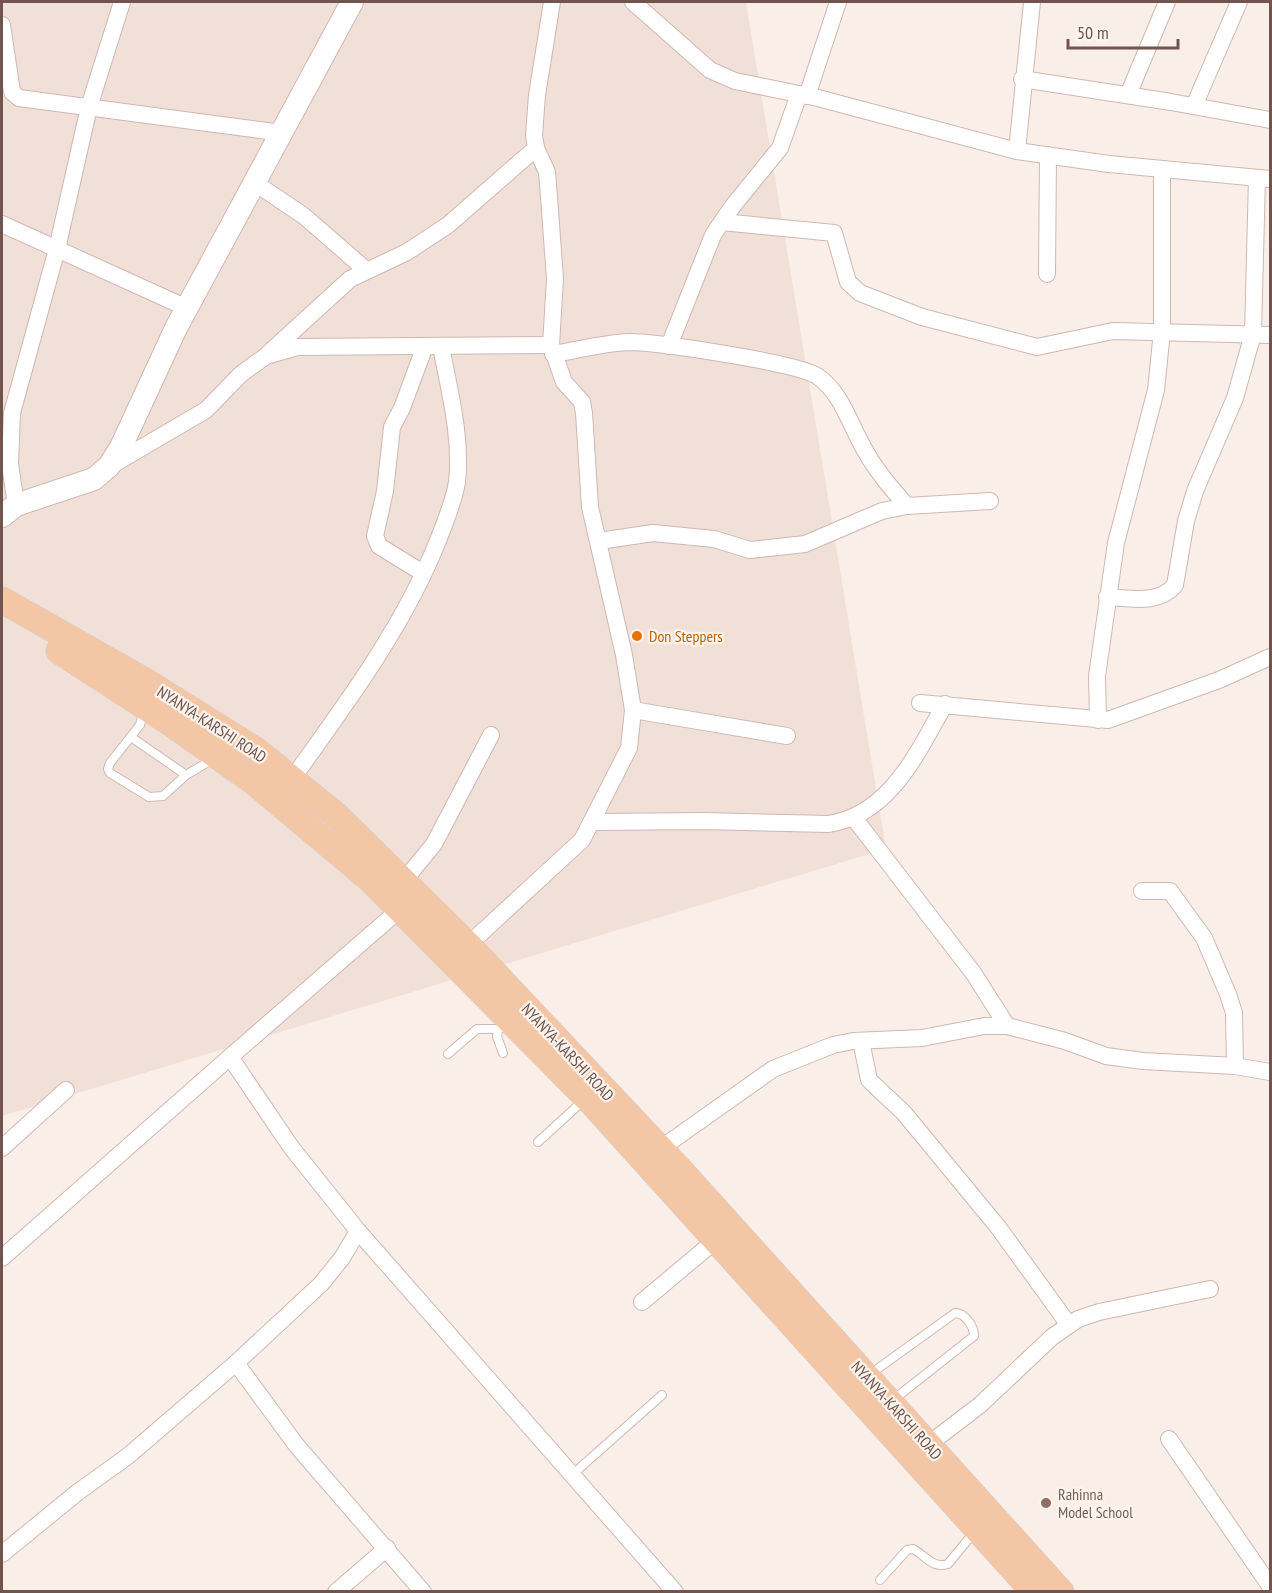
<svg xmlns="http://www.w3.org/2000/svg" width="1272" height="1593" font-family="'PT Sans Narrow',sans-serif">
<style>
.residential{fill:#f1e0d7}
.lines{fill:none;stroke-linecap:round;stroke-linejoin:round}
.lane-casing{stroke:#cdb8b2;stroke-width:10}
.street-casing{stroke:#cdb8b2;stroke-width:18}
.secondary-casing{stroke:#d0b7af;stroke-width:24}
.primary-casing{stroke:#d5ccca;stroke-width:27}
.lane{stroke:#fff;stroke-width:8}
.street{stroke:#fff;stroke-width:16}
.secondary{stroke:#fff;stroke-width:22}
.primary{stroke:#f3c7a6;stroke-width:26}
.food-dot{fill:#e8710a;stroke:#fdf4ee;stroke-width:2}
.education-dot{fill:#8d6e63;stroke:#fdf4ee;stroke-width:2}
.labels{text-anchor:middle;stroke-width:4.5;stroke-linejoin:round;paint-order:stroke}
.food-label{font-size:16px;fill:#c56008;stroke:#fdf4ee;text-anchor:start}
.street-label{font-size:16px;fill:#72544e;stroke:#fdf4ee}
.education-label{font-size:16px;fill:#785e54;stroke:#fdf4ee;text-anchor:start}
</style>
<rect width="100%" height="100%" fill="#faefe8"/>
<polygon class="residential" points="2,2 746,2 886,849 2,1116"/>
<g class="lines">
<defs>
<g id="lane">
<polyline points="144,709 140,725 110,763 108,769 110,773 149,797 163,796 186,775 215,758"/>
<polyline points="131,737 186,775"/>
<polyline points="498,1029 497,1037 503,1053"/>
<polyline points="448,1054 477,1029 498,1029 510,1025"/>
<polyline points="538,1142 584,1100"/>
<path d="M869 1375 955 1313C965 1313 974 1326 974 1336L893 1400"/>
<polyline points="573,1474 662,1395"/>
<path d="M880 1580 907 1550 913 1549C925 1555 932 1569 948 1564L975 1531"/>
</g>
<g id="street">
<polyline points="633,2 710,70 735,81 818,98 1017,151 1109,164 1270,179"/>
<polyline points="2,25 12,92 19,98 282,133"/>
<polyline points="1022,79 1171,102 1270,120"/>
<polyline points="1128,95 1167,2"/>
<polyline points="807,96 838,2"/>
<polyline points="1194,106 1239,2"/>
<polyline points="1017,151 1032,2"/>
<polyline points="255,183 304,216 366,270"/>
<polyline points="722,222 834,233 848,282 860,293 922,317 1037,347 1113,331 1270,335"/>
<polyline points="2,224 187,308"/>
<polyline points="1047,274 1048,155"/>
<polyline points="669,346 713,235 732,207 780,148 799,94"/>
<polyline points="269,353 350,279 407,252 448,225 536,148"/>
<path d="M553 354C579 350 603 343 629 342 657 342 798 363 817 376 842 392 851 428 866 452 877 472 892 489 907 506"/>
<polyline points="112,465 206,410 241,374 266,356 297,347 551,345"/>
<polyline points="16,505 10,464 12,413 57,249 89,107 122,2"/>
<polyline points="599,541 653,533 714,539 750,550 805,544 882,511 907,506 990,501"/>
<polyline points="423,573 379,546 375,536 385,491 392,427 402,408 425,346"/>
<path d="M1107 597C1130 598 1159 605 1175 585L1186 521 1195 491 1235 398 1253 334 1257 178"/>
<polyline points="920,703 1108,720 1219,680 1270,657"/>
<polyline points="633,710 787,736"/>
<polyline points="1098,720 1097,676 1116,543 1156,390 1162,331 1162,169"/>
<path d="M292 779C346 704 405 625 439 538 446 520 454 501 457 482 462 437 449 390 441 346"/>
<polyline points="854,818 974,974 1007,1026"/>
<path d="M592 822 705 821 828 824C890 815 917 753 945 704"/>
<polyline points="402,883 434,844 491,735"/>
<polyline points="1142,891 1170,891 1204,938 1228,994 1234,1013 1235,1066"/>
<polyline points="399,910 230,1057 291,1147 358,1231 675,1592"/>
<polyline points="468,945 582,840 629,748 633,710 624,655 590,507 584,413 582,402 564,382 551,345 555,279 549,197 547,172 536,148 534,135 537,95 552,2"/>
<polyline points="861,1041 869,1080 904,1113 998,1227 1069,1325"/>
<polyline points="2,1148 66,1090"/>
<polyline points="660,1149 773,1069 833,1045 853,1041 922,1038 984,1026 1007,1026 1065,1041 1106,1056 1143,1061 1235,1066 1270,1072"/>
<polyline points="2,1258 230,1057"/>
<polyline points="642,1302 716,1240"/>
<polyline points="236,1363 297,1446 423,1592"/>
<polyline points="1169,1439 1270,1586"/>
<polyline points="929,1444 980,1405 1052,1337 1078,1319 1099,1312 1210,1289"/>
<polyline points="2,1554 78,1492 128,1456 236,1363 321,1284 342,1258 358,1231"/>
<polyline points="336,1592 387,1548"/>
</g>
<polyline id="secondary" points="2,516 16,505 94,479 109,466 121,447 176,328 352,2"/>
<g id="primary">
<polyline points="2,600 145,681 257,751 337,816 468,945 682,1172 1061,1592"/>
<polyline points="59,651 172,724 254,782 372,881 592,1103 1034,1592"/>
</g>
</defs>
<use href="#lane" class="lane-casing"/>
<use href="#street" class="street-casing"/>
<use href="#secondary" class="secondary-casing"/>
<use href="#primary" class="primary-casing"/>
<use href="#lane" class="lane"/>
<use href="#street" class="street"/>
<use href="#secondary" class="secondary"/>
<use href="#primary" class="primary"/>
</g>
<circle class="food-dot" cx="637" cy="636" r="6"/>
<circle class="education-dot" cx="1046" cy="1503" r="6"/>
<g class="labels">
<g class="food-label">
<text x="649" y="642">Don Steppers</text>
</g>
<g class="street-label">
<text transform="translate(212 724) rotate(33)" y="6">NYANYA-KARSHI ROAD</text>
<text transform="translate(568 1052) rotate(47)" y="6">NYANYA-KARSHI ROAD</text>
<text transform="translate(897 1410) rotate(48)" y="6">NYANYA-KARSHI ROAD</text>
</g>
<g class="education-label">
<text x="1058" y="1500">Rahinna<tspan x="1058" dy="18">Model School</tspan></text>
</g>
</g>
<rect width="1272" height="1593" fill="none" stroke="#72544e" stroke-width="6"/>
<path d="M1068 39v9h110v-9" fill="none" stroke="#72544e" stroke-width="3"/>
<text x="1077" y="39" font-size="18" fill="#72544e" stroke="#fdf4ee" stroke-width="4.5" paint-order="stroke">50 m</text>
</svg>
